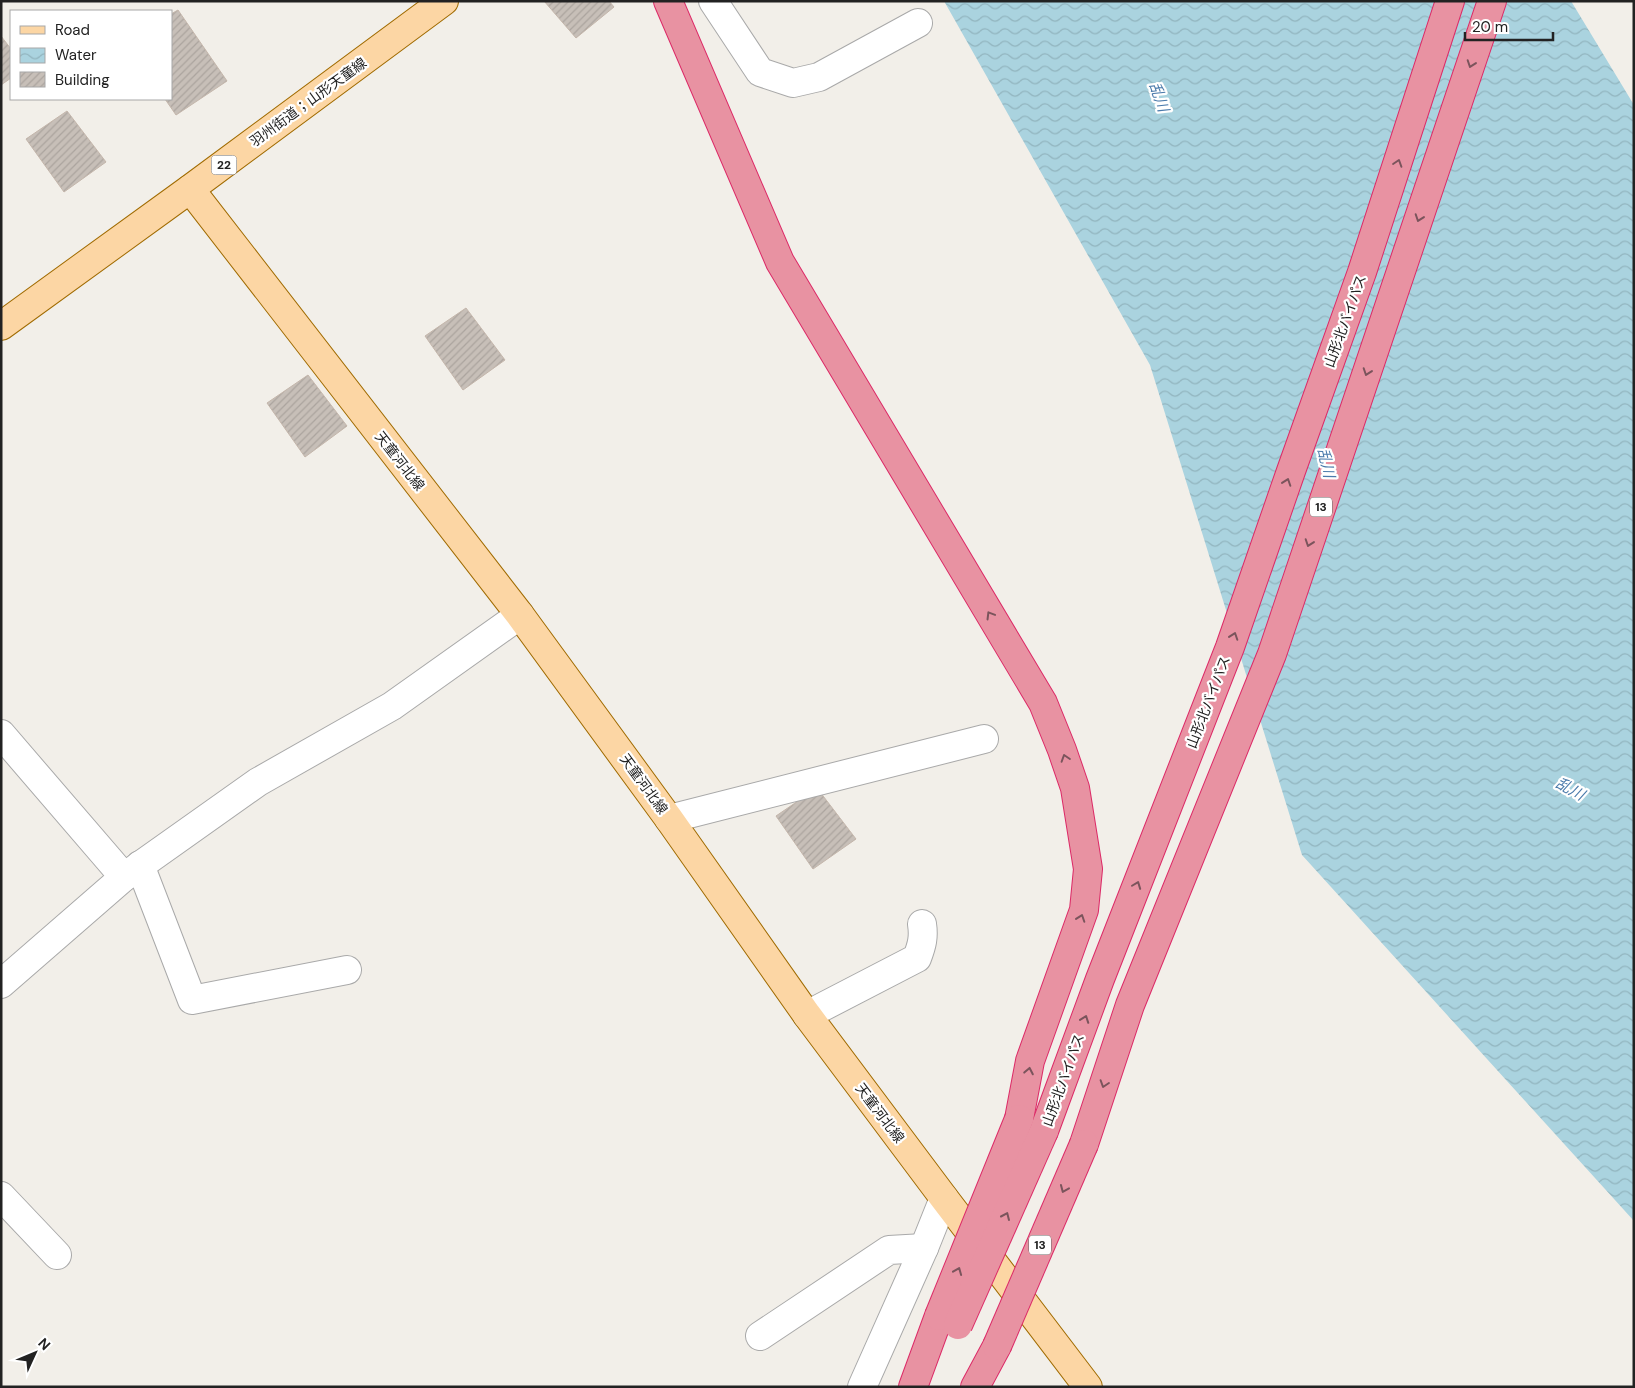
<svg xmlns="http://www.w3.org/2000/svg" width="1635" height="1388" font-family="'DM Sans','Noto Sans JP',sans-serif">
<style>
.water{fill:url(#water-waves)}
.building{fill:url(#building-hatch);stroke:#c4b6ab}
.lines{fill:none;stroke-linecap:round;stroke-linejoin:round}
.minor-casing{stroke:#a9a9a9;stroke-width:30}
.major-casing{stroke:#a06b00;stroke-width:30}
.highway-casing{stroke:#dc2a67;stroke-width:30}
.minor{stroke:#fff;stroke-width:28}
.major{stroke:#fcd6a4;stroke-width:28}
.highway{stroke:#e892a2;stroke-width:28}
.highway-bridge-casing{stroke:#dc2a67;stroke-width:30;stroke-linecap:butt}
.highway-bridge{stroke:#e892a2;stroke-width:28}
.oneway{stroke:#7b545c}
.labels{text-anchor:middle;stroke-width:4.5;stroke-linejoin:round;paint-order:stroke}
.shield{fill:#fff;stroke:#646464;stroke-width:1}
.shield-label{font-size:12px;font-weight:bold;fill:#222}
.street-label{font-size:14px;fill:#222;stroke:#fff}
.water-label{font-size:15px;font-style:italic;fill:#4a7aab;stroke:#fff}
</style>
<defs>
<pattern id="water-waves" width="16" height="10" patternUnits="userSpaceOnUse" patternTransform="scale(1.25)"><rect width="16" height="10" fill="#aad3df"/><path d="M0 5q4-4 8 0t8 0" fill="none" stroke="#92b5bf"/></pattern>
<pattern id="building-hatch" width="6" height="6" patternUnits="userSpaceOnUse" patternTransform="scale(1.25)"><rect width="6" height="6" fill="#c7bfb8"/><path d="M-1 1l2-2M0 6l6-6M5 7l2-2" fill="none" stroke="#aba49e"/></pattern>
</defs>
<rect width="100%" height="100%" fill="#f2efe9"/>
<polygon class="water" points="944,1 1571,1 1634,105 1634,1221 1302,855 1150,365"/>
<g class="building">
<polygon points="544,1 609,1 614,7 576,38"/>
<polygon points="178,10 227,81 176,115 165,99 171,99 171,14"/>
<polygon points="1,36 11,49 11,78 1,85"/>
<polygon points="67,111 106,162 64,192 26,139"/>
<polygon points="466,308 505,360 463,390 425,336"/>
<polygon points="308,375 347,426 305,457 267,403"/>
<polygon points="817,788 856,839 813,869 776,816"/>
</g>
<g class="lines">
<defs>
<g id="minor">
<polyline points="713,1 760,72 793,83 819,77 918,23"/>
<polyline points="1,734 124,877"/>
<polyline points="669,819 984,739"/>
<polyline points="140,865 192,1000 347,970"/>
<polyline points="1,984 124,877 258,782 392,706 520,615"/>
<path d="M807 1015 917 958C922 945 924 937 922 924"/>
<polyline points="1,1196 57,1255"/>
<polyline points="760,1336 889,1250 924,1248"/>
<polyline points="862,1387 924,1248 944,1198"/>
</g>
<g id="major">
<polyline points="190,189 520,615 669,819 807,1015 944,1198 1088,1387"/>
<polyline points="1,326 190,189 444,1"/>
</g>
<g id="highway">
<polyline points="668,1 780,262 1043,703 1062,750 1075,788 1088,869 1084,910 1030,1061 1019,1119"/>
<polyline points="1044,1131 1100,979 1230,647 1291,471 1362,272 1450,1"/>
<polyline points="1084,1144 1130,1005 1272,654 1492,1"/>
<polyline points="913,1387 939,1316"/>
<polyline points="975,1387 997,1346"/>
</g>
</defs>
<use href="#minor" class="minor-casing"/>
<use href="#major" class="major-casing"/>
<use href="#highway" class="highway-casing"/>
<use href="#minor" class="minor"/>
<use href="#major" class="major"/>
<use href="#highway" class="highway"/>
<defs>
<g id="highway-bridge">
<polyline points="939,1316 1019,1119"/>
<polyline points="958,1325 1044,1131"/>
<polyline points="997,1346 1084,1144"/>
</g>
</defs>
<use href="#highway-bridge" class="highway-bridge-casing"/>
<use href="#highway-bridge" class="highway-bridge"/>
</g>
<defs><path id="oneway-chevron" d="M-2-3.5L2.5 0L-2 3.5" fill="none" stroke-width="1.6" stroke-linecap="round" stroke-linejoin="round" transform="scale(1.25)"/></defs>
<g class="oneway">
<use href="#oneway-chevron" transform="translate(1471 64) rotate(109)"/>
<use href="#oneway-chevron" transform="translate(1398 163) rotate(-72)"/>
<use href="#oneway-chevron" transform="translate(1419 218) rotate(109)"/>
<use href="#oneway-chevron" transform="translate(1367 372) rotate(109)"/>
<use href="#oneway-chevron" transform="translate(1287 482) rotate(-71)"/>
<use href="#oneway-chevron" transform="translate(1309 543) rotate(109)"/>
<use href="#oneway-chevron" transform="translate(990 615) rotate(-121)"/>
<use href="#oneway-chevron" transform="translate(1234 636) rotate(-71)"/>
<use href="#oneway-chevron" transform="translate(1065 758) rotate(-108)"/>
<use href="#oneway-chevron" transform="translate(1137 885) rotate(-69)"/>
<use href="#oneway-chevron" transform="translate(1081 918) rotate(-71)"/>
<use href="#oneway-chevron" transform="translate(1085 1019) rotate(-70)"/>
<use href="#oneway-chevron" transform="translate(1029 1071) rotate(-79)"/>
<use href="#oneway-chevron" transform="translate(1104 1084) rotate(108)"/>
<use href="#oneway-chevron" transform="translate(1064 1189) rotate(113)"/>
<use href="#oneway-chevron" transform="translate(1006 1216) rotate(-66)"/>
<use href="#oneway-chevron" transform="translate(958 1271) rotate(-68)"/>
</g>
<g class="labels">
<g class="shield">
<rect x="211.5" y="155.5" width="25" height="19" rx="4"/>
<rect x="1310" y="497.5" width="22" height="19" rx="4"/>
<rect x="1029" y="1235.5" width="22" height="19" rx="4"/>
</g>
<g class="shield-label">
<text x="224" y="169">22</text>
<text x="1321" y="511">13</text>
<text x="1040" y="1249">13</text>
</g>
<g class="street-label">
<text transform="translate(308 102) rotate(-36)" y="5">羽州街道；山形天童線</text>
<text transform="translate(1345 321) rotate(-70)" y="5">山形北バイパス</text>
<text transform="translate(400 461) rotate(52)" y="5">天童河北線</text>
<text transform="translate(1208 702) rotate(-69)" y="5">山形北バイパス</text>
<text transform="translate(644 784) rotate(54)" y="5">天童河北線</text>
<text transform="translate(1063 1080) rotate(-70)" y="5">山形北バイパス</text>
<text transform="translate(880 1113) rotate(53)" y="5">天童河北線</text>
</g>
<g class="water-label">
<text transform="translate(1159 97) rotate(70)" y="5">乱川</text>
<text transform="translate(1326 463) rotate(77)" y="5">乱川</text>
<text transform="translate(1570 789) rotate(28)" y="5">乱川</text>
</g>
</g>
<rect width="1635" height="1388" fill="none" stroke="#222222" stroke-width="5"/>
<rect x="10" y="10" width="162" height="90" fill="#ffffff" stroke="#a7a7a7"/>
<rect x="20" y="26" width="25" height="8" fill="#fcd6a4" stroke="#a7a7a7"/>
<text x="55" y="35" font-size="15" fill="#222222">Road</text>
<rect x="20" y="48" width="25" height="15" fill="url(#water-waves)" stroke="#a7a7a7"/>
<text x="55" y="60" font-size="15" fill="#222222">Water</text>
<rect x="20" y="72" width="25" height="15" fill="url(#building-hatch)" stroke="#a7a7a7"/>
<text x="55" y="85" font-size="15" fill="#222222">Building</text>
<g transform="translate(35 1353) rotate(46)" stroke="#ffffff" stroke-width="4" paint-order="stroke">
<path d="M0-4L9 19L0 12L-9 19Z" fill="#222222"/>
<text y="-8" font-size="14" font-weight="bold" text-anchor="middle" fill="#222222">N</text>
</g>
<path d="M1465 32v8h88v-8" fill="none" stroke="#222222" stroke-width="2.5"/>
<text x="1472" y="32" font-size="15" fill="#222222" stroke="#ffffff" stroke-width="4" paint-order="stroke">20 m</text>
</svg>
